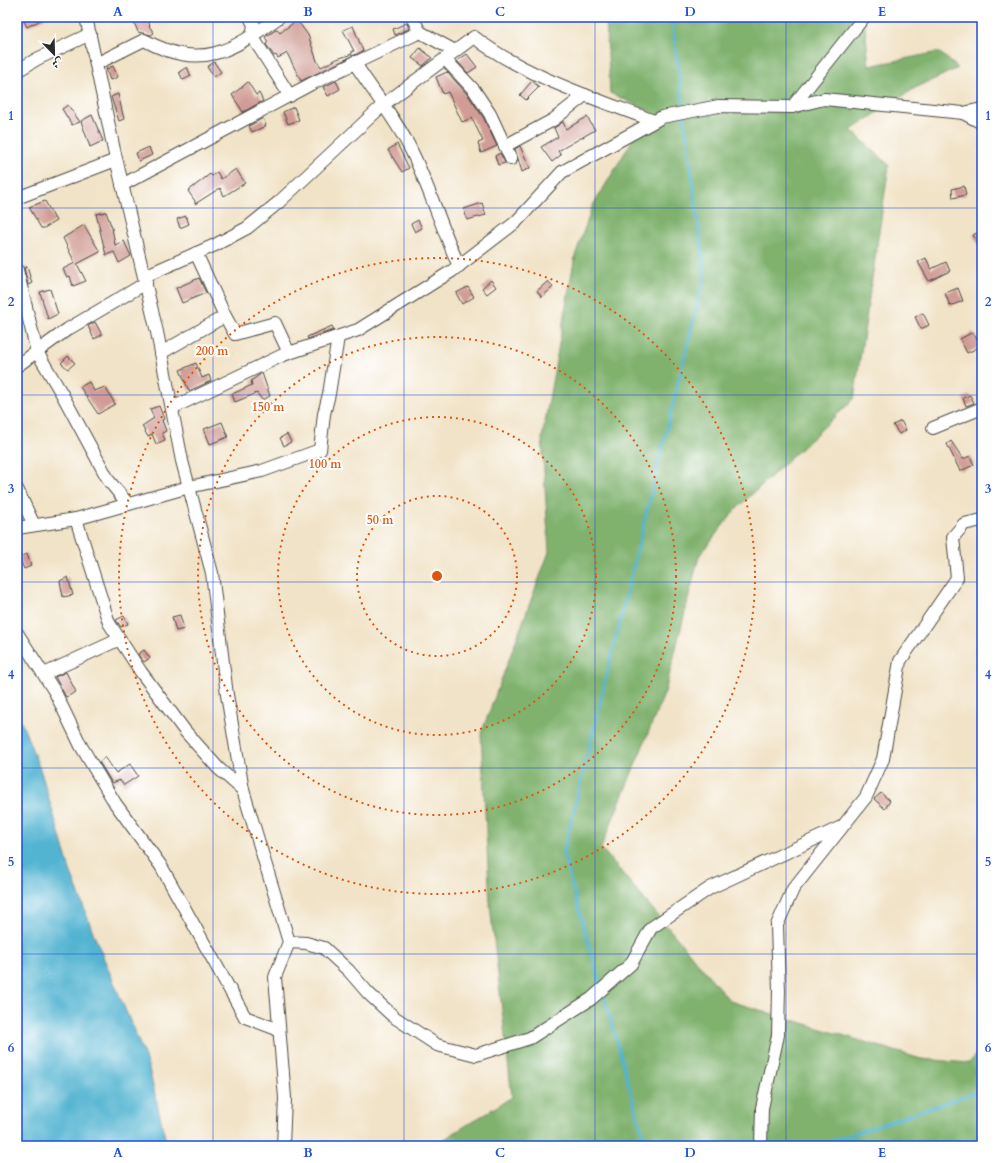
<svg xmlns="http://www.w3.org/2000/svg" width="999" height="1163" font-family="Cardo,Amiri,serif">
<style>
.forest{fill:#80b26e;stroke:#566e4c}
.water{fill:#52b4d1;stroke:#3e707e}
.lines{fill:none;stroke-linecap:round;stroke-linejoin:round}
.stream{stroke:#52b4d1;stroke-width:3}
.building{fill:#d09c95}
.minor-casing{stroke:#494742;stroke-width:14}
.minor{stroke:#fff;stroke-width:12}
.grid{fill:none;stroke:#1d4ed8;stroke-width:1;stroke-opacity:0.55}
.ring{fill:none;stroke:#df570e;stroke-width:2;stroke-dasharray:2 4}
.centre{fill:#df570e;stroke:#fff;stroke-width:2}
.ring-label{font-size:12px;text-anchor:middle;font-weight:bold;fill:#df570e;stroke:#fff;stroke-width:4;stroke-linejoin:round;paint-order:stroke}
.neatline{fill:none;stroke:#1d4ed8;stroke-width:1.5}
.grid-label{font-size:13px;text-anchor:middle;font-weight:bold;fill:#1d4ed8}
</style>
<rect width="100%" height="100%" fill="#fff"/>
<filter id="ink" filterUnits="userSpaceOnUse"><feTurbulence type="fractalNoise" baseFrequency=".025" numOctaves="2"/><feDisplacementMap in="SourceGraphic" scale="8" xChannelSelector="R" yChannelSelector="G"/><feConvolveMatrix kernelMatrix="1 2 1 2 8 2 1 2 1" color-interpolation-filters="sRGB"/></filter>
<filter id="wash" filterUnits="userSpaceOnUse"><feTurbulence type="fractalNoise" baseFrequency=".012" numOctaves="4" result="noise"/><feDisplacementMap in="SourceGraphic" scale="16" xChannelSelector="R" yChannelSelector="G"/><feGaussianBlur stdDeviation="0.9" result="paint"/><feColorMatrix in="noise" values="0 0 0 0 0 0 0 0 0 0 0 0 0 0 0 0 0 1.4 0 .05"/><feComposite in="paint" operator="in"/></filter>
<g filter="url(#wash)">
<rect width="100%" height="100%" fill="#f1e3c7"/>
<polygon class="forest" points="606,17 864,17 869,66 939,52 958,68 915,88 851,130 889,165 854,399 735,510 699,556 665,692 601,848 730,1001 921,1059 969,1063 982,1046 982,1146 433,1146 512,1097 490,905 481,734 549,552 542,438 575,256 592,207 650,111 610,93"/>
<polygon class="water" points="17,711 41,772 70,870 94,935 143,1052 149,1069 167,1146 17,1146"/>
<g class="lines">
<g class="stream">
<polyline points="671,17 684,110"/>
<polyline points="601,987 563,854 705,273 684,116"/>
<polyline points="603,992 646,1146"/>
<polyline points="818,1146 982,1090"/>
</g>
</g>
<g id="blocks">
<g class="building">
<polygon points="22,17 47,17 27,27"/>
<polygon points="132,17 145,17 150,25 149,26 154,33 151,35 138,32"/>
<polygon points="297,20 308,35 317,61 321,67 337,59 352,54 352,51 354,51 343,30 353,26 363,51 301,81 287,53 278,58 276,55 274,56 266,44 268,42 265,37 277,29 280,33"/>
<polygon points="407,23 409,29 395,35 393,29"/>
<polygon points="420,48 432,58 423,66 412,58"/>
<polygon points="467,54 477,67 468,73 457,61"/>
<polygon points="214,62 221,72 214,77 207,67"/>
<polygon points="113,66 118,77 110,80 106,69"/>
<polygon points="187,67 191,76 183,80 179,72"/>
<polygon points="447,72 468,95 483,117 497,146 481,153 478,143 483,141 472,118 462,122 448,92 443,94 440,87 436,77"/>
<polygon points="336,81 340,89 328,96 323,87"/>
<polygon points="532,81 539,87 526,100 520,95"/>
<polygon points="248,82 256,95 259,93 263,101 243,112 232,95"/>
<polygon points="118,94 124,119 119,121 111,97"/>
<polygon points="68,105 80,122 72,125 62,109"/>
<polygon points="294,107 299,120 288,124 283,112"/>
<polygon points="92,115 103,141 90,147 81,121"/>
<polygon points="587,117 595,130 558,151 561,155 552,162 541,147 558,137 554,128 563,122 566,129"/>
<polygon points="263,118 266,126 252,132 249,126"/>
<polygon points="397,144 409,168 402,172 388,150"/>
<polygon points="520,146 530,168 522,172 515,149"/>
<polygon points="149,147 152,155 139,161 136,153"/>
<polygon points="500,153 505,163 498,165 495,156"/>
<polygon points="236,169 245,183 224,196 220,188 195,204 195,201 188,191 210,174 212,176 217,172 221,179"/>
<polygon points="964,186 966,195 953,198 952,189"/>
<polygon points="45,201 56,221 44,228 41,228 29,207"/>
<polygon points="482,203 486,215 467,220 464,209"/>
<polygon points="106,212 112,228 115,245 124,241 131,256 119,263 114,252 106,255 96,214"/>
<polygon points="186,216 189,224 180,228 177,219"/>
<polygon points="418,220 422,228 415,232 411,224"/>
<polygon points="84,225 100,252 77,264 86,281 73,286 70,276 67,277 63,269 75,263 63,238"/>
<polygon points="982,230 982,251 973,235"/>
<polygon points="926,258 931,269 946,262 950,271 929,281 918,262"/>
<polygon points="27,267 32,283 28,285 24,268"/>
<polygon points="199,278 206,293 182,303 176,288"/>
<polygon points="491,280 496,287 487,294 482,288"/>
<polygon points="548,281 553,287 542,297 537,291"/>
<polygon points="468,287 474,297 462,304 456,293"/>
<polygon points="958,288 963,301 950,306 945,293"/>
<polygon points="50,289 58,314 48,319 40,292"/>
<polygon points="923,313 929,325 921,329 915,317"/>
<polygon points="95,322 102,335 94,339 88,326"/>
<polygon points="332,326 334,330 308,339 307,337"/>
<polygon points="973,332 977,339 982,337 982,346 967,353 960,339"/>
<polygon points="68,356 75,363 68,369 61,363"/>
<polygon points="196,363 202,378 209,375 211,381 189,391 180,370"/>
<polygon points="262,373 270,396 262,400 257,393 235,402 232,394 252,385 251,381"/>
<polygon points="89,382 94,391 105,387 115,404 98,414 80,387"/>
<polygon points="970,395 974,403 966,406 963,398"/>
<polygon points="159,406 164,419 162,420 166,431 162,433 165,440 156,444 152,434 148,437 142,426 154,418 150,409"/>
<polygon points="901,421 906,430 899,434 893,425"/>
<polygon points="222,422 228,437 210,444 204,429"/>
<polygon points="287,434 291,442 284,446 280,438"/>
<polygon points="951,441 963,459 970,456 974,465 960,471 947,444"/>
<polygon points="27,554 31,566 24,569 19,557"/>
<polygon points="68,577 73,595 63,597 60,581"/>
<polygon points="180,615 184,629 176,631 172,617"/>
<polygon points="124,616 128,624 121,627 116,620"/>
<polygon points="144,650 150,658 144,662 138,654"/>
<polygon points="66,672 76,692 66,697 55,677"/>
<polygon points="105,757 116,773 130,764 138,776 124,785 120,780 112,783 99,762"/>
<polygon points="881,793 890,801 885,809 874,799"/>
</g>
</g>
</g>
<g filter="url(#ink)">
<use href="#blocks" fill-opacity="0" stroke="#494742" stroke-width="1"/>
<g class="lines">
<defs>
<g id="minor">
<polyline points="86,17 114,150 157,332 182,461 212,573 227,695 243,790 289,942 275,977 285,1098 283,1146"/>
<polyline points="250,17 254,25 252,36 290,96"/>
<polyline points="412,17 420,32 455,51"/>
<polyline points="445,59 474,90 490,114 511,159"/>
<path d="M354 62C373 92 397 120 412 152 430 189 442 229 459 266"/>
<path d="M96 64 144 40C202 71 230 52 279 17"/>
<polyline points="17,71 37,59 90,34"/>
<polyline points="792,107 864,17"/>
<polyline points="963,113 982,123"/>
<polyline points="505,146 553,120 585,95"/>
<polyline points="122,185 311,84 420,32"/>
<polyline points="17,198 116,160"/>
<polyline points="17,270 37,352 62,394 109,481 128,504"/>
<polyline points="225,316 235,334 275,323 289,353"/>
<polyline points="161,353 225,316 196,253"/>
<path d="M17 366 68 329 146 283 147 275 215 245 247 228 279 202 383 105 474 37C522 75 596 99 654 121"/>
<polyline points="172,408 283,355 358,330 452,271 516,222 562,172 662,117 719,106 792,107 824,99 963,113 982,109"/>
<polyline points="933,428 982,408"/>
<polyline points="17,489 34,525"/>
<polyline points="76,519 109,623 141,672 185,731 218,768 243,790"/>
<polyline points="17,528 76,519 189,487 262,471 320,450 324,414 329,394 338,337"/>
<polyline points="17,633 55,692 81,746 115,803 161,866 245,1017 279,1030"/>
<polyline points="44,674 120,639"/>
<polyline points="289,942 306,943 324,948 349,971 368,993 394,1017 437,1045 476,1055 530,1038 591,999 631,964 651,928 710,888 839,828"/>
<polyline points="761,1146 762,1108 778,1035 779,991 777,925 793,889 866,797 883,759 900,661 957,578 953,537 964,524 982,520"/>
</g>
</defs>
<use href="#minor" class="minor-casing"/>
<use href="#minor" class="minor"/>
</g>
</g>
<path class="grid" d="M213 17V1146M404 17V1146M595 17V1146M786 17V1146M17 208H982M17 395H982M17 582H982M17 768H982M17 954H982"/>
<g class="ring">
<circle cx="437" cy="576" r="80"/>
<circle cx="437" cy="576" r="159"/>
<circle cx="437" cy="576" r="239"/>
<circle cx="437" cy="576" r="318"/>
</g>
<circle cx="437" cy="576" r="6" class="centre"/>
<g class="ring-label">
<text x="212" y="355">200 m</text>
<text x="268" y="411">150 m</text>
<text x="325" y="468">100 m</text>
<text x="380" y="524">50 m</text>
</g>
<rect width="999" height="1163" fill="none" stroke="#fff" stroke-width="44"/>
<g transform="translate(54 54) rotate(157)" stroke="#ffffff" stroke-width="3" paint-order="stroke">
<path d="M0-3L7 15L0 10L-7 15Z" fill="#2b2b2b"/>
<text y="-6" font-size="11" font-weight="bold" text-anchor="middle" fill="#2b2b2b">ش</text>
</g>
<rect x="22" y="22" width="955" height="1119" class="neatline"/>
<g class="grid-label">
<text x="118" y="16">A</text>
<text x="308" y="16">B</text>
<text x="500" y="16">C</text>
<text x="690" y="16">D</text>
<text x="882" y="16">E</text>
<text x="11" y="120">1</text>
<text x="988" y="120">1</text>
<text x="11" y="306">2</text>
<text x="988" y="306">2</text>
<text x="11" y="493">3</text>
<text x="988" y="493">3</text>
<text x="11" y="679">4</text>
<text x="988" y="679">4</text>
<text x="11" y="866">5</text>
<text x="988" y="866">5</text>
<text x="11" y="1052">6</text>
<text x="988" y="1052">6</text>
<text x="118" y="1157">A</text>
<text x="308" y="1157">B</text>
<text x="500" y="1157">C</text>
<text x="690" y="1157">D</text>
<text x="882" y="1157">E</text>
</g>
</svg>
